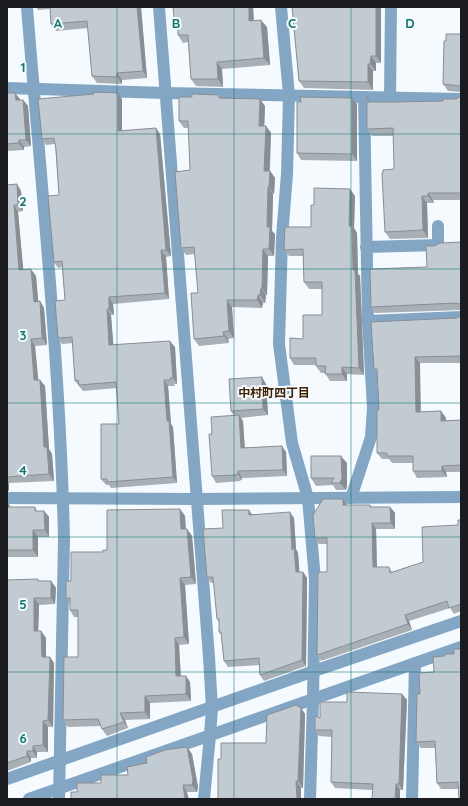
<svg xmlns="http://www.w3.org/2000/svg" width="468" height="806" font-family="Quicksand,'Noto Sans JP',sans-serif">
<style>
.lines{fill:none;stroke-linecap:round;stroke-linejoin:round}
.lane{stroke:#83a6c4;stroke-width:12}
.street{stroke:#83a6c4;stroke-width:12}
.wall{fill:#a8afb5}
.shaded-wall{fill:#888e93}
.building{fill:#c3cbd2;stroke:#888e93}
.grid{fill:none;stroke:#0f766e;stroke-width:1;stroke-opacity:0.55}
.labels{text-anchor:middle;stroke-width:4;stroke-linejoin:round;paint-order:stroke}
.neighbourhood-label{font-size:12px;font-weight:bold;fill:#402405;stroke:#f4fafe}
.grid-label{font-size:13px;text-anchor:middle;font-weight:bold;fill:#0f766e;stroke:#f4fafe;stroke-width:4;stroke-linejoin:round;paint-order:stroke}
</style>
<rect width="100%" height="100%" fill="#f4fafe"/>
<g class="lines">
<polyline class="lane" points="366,247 438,245 438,226"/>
<g class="street">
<path d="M27 7C41 184 60 362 64 539L59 799"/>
<polyline points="159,7 209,657 212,708 210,735 204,799"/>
<polyline points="281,7 289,95 287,174 282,237 279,344 292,443 308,498 315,580 313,700 310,799"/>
<polyline points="7,88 165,93 461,99"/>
<polyline points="390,98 391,7"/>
<polyline points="368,321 461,317"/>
<polyline points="7,498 197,499 461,497"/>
<polyline points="351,498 371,437 373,408 368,321 364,97"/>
<polyline points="7,779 314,671 461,621"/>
<polyline points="29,799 461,647"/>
<polyline points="412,799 415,663"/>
</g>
</g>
<g class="wall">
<polygon points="7,7 20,7 7,8"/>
<polygon points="36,7 141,7 147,78 122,80 122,84 97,83 92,76 88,28 56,31 51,24 50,9 38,10"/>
<polygon points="173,7 253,7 254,20 267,27 270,65 222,69 223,87 196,86 191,79 188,42 183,43 178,35 178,31 175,27"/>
<polygon points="292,7 381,7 381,63 376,63 376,71 373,71 373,90 304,88 299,81"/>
<polygon points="461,34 461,92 448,91 443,84 446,41"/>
<polygon points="7,93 20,100 23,100 28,106 31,146 24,147 24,150 7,151"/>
<polygon points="219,95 221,98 265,106 264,126 266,126 271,133 270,171 275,178 274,194 273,194 272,231 275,234 274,256 268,256 267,295 266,295 265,303 263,303 262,308 232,307 234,338 228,339 229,343 199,346 194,339 198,293 195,254 186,255 181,248 190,170 189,128 184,128 179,121 192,97"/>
<polygon points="461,96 461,200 433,200 434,203 427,203 428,238 390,239 385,232 394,169 394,136 372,136 367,129 371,102 443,101 456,99"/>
<polygon points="122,99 122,130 160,134 171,256 166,257 169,299 113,304 114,315 111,315 113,345 175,347 177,384 174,384 175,386 168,386 171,424 173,427 177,483 111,488 109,485 106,485 101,479 119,424 117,388 83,391 75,381 73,343 62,344 58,338 65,300 62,267 58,268 54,262 59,195 55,144 46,145 42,139"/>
<polygon points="357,104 357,161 301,160 297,153"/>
<polygon points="17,184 21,191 23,211 18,212 23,270 36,276 38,302 40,301 44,308 47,345 35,346 38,380 40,380 45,386 49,449 52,454 54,481 9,483 9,491 7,491 7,185"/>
<polygon points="355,196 354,228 357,233 358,274 360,276 364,375 347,374 347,381 330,381 325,373 321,373 316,366 316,365 294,365 290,358 303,339 322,315 322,289 309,289 304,282 303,256 289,256 284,250 311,227 314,205"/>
<polygon points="461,242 461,310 375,313 371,307 427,267 434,246"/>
<polygon points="461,316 461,363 420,363 420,412 441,411 446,418 446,420 461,420 461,472 446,472 447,477 417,478 413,471 413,463 392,463 389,459 382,459 377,453 379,410 377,373 374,369"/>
<polygon points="266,384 268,415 241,418 243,421 245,448 286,452 287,476 242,478 242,480 240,480 241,481 216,483 212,476 212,434 234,416 231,411"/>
<polygon points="347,463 347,485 346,490 336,490 333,485 316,486 311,478"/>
<polygon points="7,501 10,506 10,507 35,507 37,511 44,511 49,517 49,537 38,537 38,557 7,557"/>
<polygon points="347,505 370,505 372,507 390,507 395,513 395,529 376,529 377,567 389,567 392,572 423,562 458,525 461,520 461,611 454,614 450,608 409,621 412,630 321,661 317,655 327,572 327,544 319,544 315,538"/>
<polygon points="180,509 185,516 186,529 187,529 192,536 196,584 185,585 189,644 179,645 181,676 186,676 190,682 191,701 150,703 150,719 125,720 128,728 107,736 102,729 101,726 68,727 63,720 78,657 78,617 74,617 70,610 70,604 66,598 71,581 103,552"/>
<polygon points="252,514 294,518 296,549 298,553 299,572 303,572 307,578 306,666 264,681 260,675 259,665 228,667 224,661 221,635 219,632 219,622 217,619 214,583 211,583 207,577 223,528"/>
<polygon points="7,580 51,581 56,588 55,604 39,605 38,631 41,631 46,638 46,657 50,657 54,663 53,727 48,727 48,752 37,752 37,758 31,758 31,762 7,771"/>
<polygon points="460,649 459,789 441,789 437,783 435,748 421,748 416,742 420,694 445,656 454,654"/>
<polygon points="402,694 407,700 403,790 373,790 335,788 331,782 332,737 319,736 315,730 320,718 347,702"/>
<polygon points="301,708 305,714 303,788 301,788 301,799 218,799 221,759 266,743"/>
<polygon points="192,754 198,787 197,792 187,792 71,799 77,792 101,783 128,775"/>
</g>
<g class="shaded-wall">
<polygon points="137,7 141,7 147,78 143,71"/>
<polygon points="249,7 253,7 254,28 249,21"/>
<polygon points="376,7 381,7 381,63 376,56"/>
<polygon points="261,20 267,27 270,65 264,58"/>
<polygon points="371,56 376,63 376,71 370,64"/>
<polygon points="217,62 222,69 223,87 218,79"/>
<polygon points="368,64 373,71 373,90 368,82"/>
<polygon points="117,73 122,80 122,84 117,77"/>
<polygon points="15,93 20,99 21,107 16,100"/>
<polygon points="118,93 122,99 122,137 118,131"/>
<polygon points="352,98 357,104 357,161 352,154"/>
<polygon points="260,99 265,106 264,133 259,126"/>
<polygon points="23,100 28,106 31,146 26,140"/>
<polygon points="266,126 271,133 269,178 264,171"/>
<polygon points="156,128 160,134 171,256 166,250"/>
<polygon points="19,140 24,147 24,150 19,143"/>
<polygon points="270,171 275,178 274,194 269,187"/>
<polygon points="17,184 21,191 23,211 18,205"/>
<polygon points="268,187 273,194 272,231 275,234 274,256 269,249 267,227"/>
<polygon points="350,189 355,196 354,228 357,233 358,274 360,276 364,375 359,368 353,270 349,226"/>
<polygon points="428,193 433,200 434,203 428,196"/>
<polygon points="422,196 427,203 428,238 423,230"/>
<polygon points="14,205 18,212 24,277 19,270"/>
<polygon points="263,249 268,256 267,295 262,288"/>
<polygon points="161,250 166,257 169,299 165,293"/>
<polygon points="31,269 36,276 39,309 34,302"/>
<polygon points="261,288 266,295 265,303 260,295"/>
<polygon points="258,295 263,303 262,308 257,300"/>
<polygon points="109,297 113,304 114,315 109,309"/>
<polygon points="227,300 232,307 234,338 229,331"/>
<polygon points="40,301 44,308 47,345 42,338"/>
<polygon points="107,309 111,315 114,352 109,345"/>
<polygon points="223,332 228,339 229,343 224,336"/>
<polygon points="31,339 35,346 39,387 34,380"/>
<polygon points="170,341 175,347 177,384 173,378"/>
<polygon points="415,357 420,363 421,418 416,412"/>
<polygon points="342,367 347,374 347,381 342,374"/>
<polygon points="262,377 266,384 268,415 263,409"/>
<polygon points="40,380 45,386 49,449 52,454 54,481 49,474 44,447"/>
<polygon points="164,380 168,386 171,424 173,427 177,483 173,477 167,421"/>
<polygon points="441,411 446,418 446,427 441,421"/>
<polygon points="239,415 243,421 245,454 241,448"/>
<polygon points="282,446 286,452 287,476 283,470"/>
<polygon points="341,456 347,463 347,485 346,490 340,483"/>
<polygon points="442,466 446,472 447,477 442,471"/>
<polygon points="238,471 242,478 242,480 238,474"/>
<polygon points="7,481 9,483 9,491 7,488"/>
<polygon points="343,499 347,505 343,505"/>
<polygon points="7,501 10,506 11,513 7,508"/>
<polygon points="390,507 395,513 395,529 391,523"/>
<polygon points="180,509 185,516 186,536 181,529"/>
<polygon points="249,510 253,516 249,515"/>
<polygon points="44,511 49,517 49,537 45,530"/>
<polygon points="290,512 294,518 296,549 298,553 300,578 296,572 292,550"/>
<polygon points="372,523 376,529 377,573 373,567"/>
<polygon points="187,529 192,536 196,584 191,577"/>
<polygon points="33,530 38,537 38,557 33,550"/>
<polygon points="303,572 307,578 306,666 302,660"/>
<polygon points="180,578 185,585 189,644 184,637"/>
<polygon points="51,581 56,588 55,604 51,598"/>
<polygon points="34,598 39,605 38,638 34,631"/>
<polygon points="405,615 409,621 412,630 408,624"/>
<polygon points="41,631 46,638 46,663 42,657"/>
<polygon points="175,638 179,645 181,683 176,676"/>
<polygon points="50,657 54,663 53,727 48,720"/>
<polygon points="186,676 190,682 191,701 186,694"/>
<polygon points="402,694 407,700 403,790 399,784"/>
<polygon points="145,696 150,703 150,719 145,712"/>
<polygon points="301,708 305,714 303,788 298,781"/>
<polygon points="120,713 125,720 128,728 124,722"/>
<polygon points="43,721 48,727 48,752 43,745"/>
<polygon points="33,746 37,752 37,758 33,751"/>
<polygon points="187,747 192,754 198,787 197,792 192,785"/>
<polygon points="27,751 31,758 31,762 27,756"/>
<polygon points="296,781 301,788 301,799 297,799"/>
<polygon points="396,784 400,790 400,799 395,799"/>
<polygon points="183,785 187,792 189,799 185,799"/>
</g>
<g class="building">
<polygon points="50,7 137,7 143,71 117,73 117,77 92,76 87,21 51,24"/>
<polygon points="173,7 249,7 249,21 261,20 264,58 217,62 218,79 191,79 188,35 178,35 178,27 175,27"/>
<polygon points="292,7 376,7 376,56 371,56 370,64 368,64 368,82 299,81"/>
<polygon points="446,34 461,34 461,87 460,86 443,84 444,41 446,41"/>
<polygon points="93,92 118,93 118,131 156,128 166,250 161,250 165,293 109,297 109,309 107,309 109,345 170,341 173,378 170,378 170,380 164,380 167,421 169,421 173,477 107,482 107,479 101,479 101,424 119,424 116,382 79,385 78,380 75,381 72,337 58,338 55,301 65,300 62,261 54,262 48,196 59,195 56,149 54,138 42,139 38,99 94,94"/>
<polygon points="7,93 15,93 16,100 23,100 26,140 19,140 19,143 7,144"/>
<polygon points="192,94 219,95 219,98 260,99 259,126 266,126 264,171 270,171 269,187 268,187 267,227 270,227 269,249 263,249 262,288 261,288 260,295 258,295 257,300 227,300 229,331 223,332 224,336 194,339 191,293 198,293 194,247 181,248 175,172 190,170 188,121 179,121 179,97 192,97"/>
<polygon points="461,96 461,193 428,193 428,196 422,196 423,230 385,232 382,173 383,173 383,170 394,169 393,128 367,129 367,97 368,97 368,102 398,102 443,101 443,99 456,99"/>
<polygon points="300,97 352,98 352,154 297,153 297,102 301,102"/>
<polygon points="17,184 18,205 14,205 19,270 31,269 34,302 40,301 42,338 31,339 34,380 40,380 44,447 47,447 49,474 7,477 7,185"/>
<polygon points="314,188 350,189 349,226 352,226 353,270 355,270 359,368 342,367 342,374 325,374 326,366 316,366 316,358 290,358 290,338 303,339 303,315 322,315 322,282 304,282 303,249 284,250 285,227 311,227 311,205 314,205"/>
<polygon points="461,242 461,305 460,304 456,303 371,307 370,269 427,267 426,246 434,246 440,243"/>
<polygon points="461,316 461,356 415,357 416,412 441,411 441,421 461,420 461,465 442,466 442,471 413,471 413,456 387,456 387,453 377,453 377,410 379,410 377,369 374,369 371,322 457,318"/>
<polygon points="262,377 263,409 231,411 229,379"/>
<polygon points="239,415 241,448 282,446 283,470 238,471 238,474 236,474 236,475 212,476 209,434 212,434 211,417"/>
<polygon points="311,456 341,456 342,478 340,483 331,483 334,478 311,478"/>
<polygon points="323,499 343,499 343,505 370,505 370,507 390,507 391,523 372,523 373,567 389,567 390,573 423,562 422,527 458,525 458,520 461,520 461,604 449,608 447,601 405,615 408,624 317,655 318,572 327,572 327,538 315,538 313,515"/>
<polygon points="7,507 35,507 35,511 44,511 45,530 33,530 33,550 7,550"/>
<polygon points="180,509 181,529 187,529 191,577 180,578 184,637 175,638 176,676 186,676 186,694 145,696 145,712 120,713 124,722 102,729 98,719 63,720 64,657 78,657 78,610 70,610 70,598 66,598 66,581 71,581 71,552 103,552 103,550 107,550 107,510"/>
<polygon points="222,510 249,510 249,515 290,512 292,550 294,547 296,572 303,572 302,660 260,675 259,658 224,661 221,632 219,632 219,619 217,619 213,577 207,577 203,529 223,528"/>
<polygon points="38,579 38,581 51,581 51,598 34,598 34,631 41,631 42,657 50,657 48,720 43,721 43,745 33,746 33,751 27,751 27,756 7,763 7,580"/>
<polygon points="461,647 461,799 459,799 458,782 437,783 435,741 416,742 417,694 420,694 419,673 434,672 433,657 445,656 445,654 454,654 454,649 460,649"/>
<polygon points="347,692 402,694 399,784 396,784 395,799 372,799 373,784 331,782 332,730 315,730 315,716 320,718 320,702 347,702"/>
<polygon points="296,705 301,708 298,781 296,781 297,799 218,799 218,759 221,759 221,743 266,743 267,715"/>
<polygon points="187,747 193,780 192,785 183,785 185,799 30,799 71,799 71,792 77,792 77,783 101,783 101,775 128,775 127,767 147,763 146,757 165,750"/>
</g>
<path class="grid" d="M117 7V799M234 7V799M351 7V799M7 134H461M7 269H461M7 403H461M7 537H461M7 672H461"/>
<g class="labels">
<g class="neighbourhood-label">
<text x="274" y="397">中村町四丁目</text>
</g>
</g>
<g class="grid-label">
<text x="58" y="28">A</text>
<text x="176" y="28">B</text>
<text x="292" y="28">C</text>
<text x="410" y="28">D</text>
<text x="23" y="72">1</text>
<text x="23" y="206">2</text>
<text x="23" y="340">3</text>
<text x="23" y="475">4</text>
<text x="23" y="609">5</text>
<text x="23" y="743">6</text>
</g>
<rect width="468" height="806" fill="none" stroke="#1a1c1f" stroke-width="16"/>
</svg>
